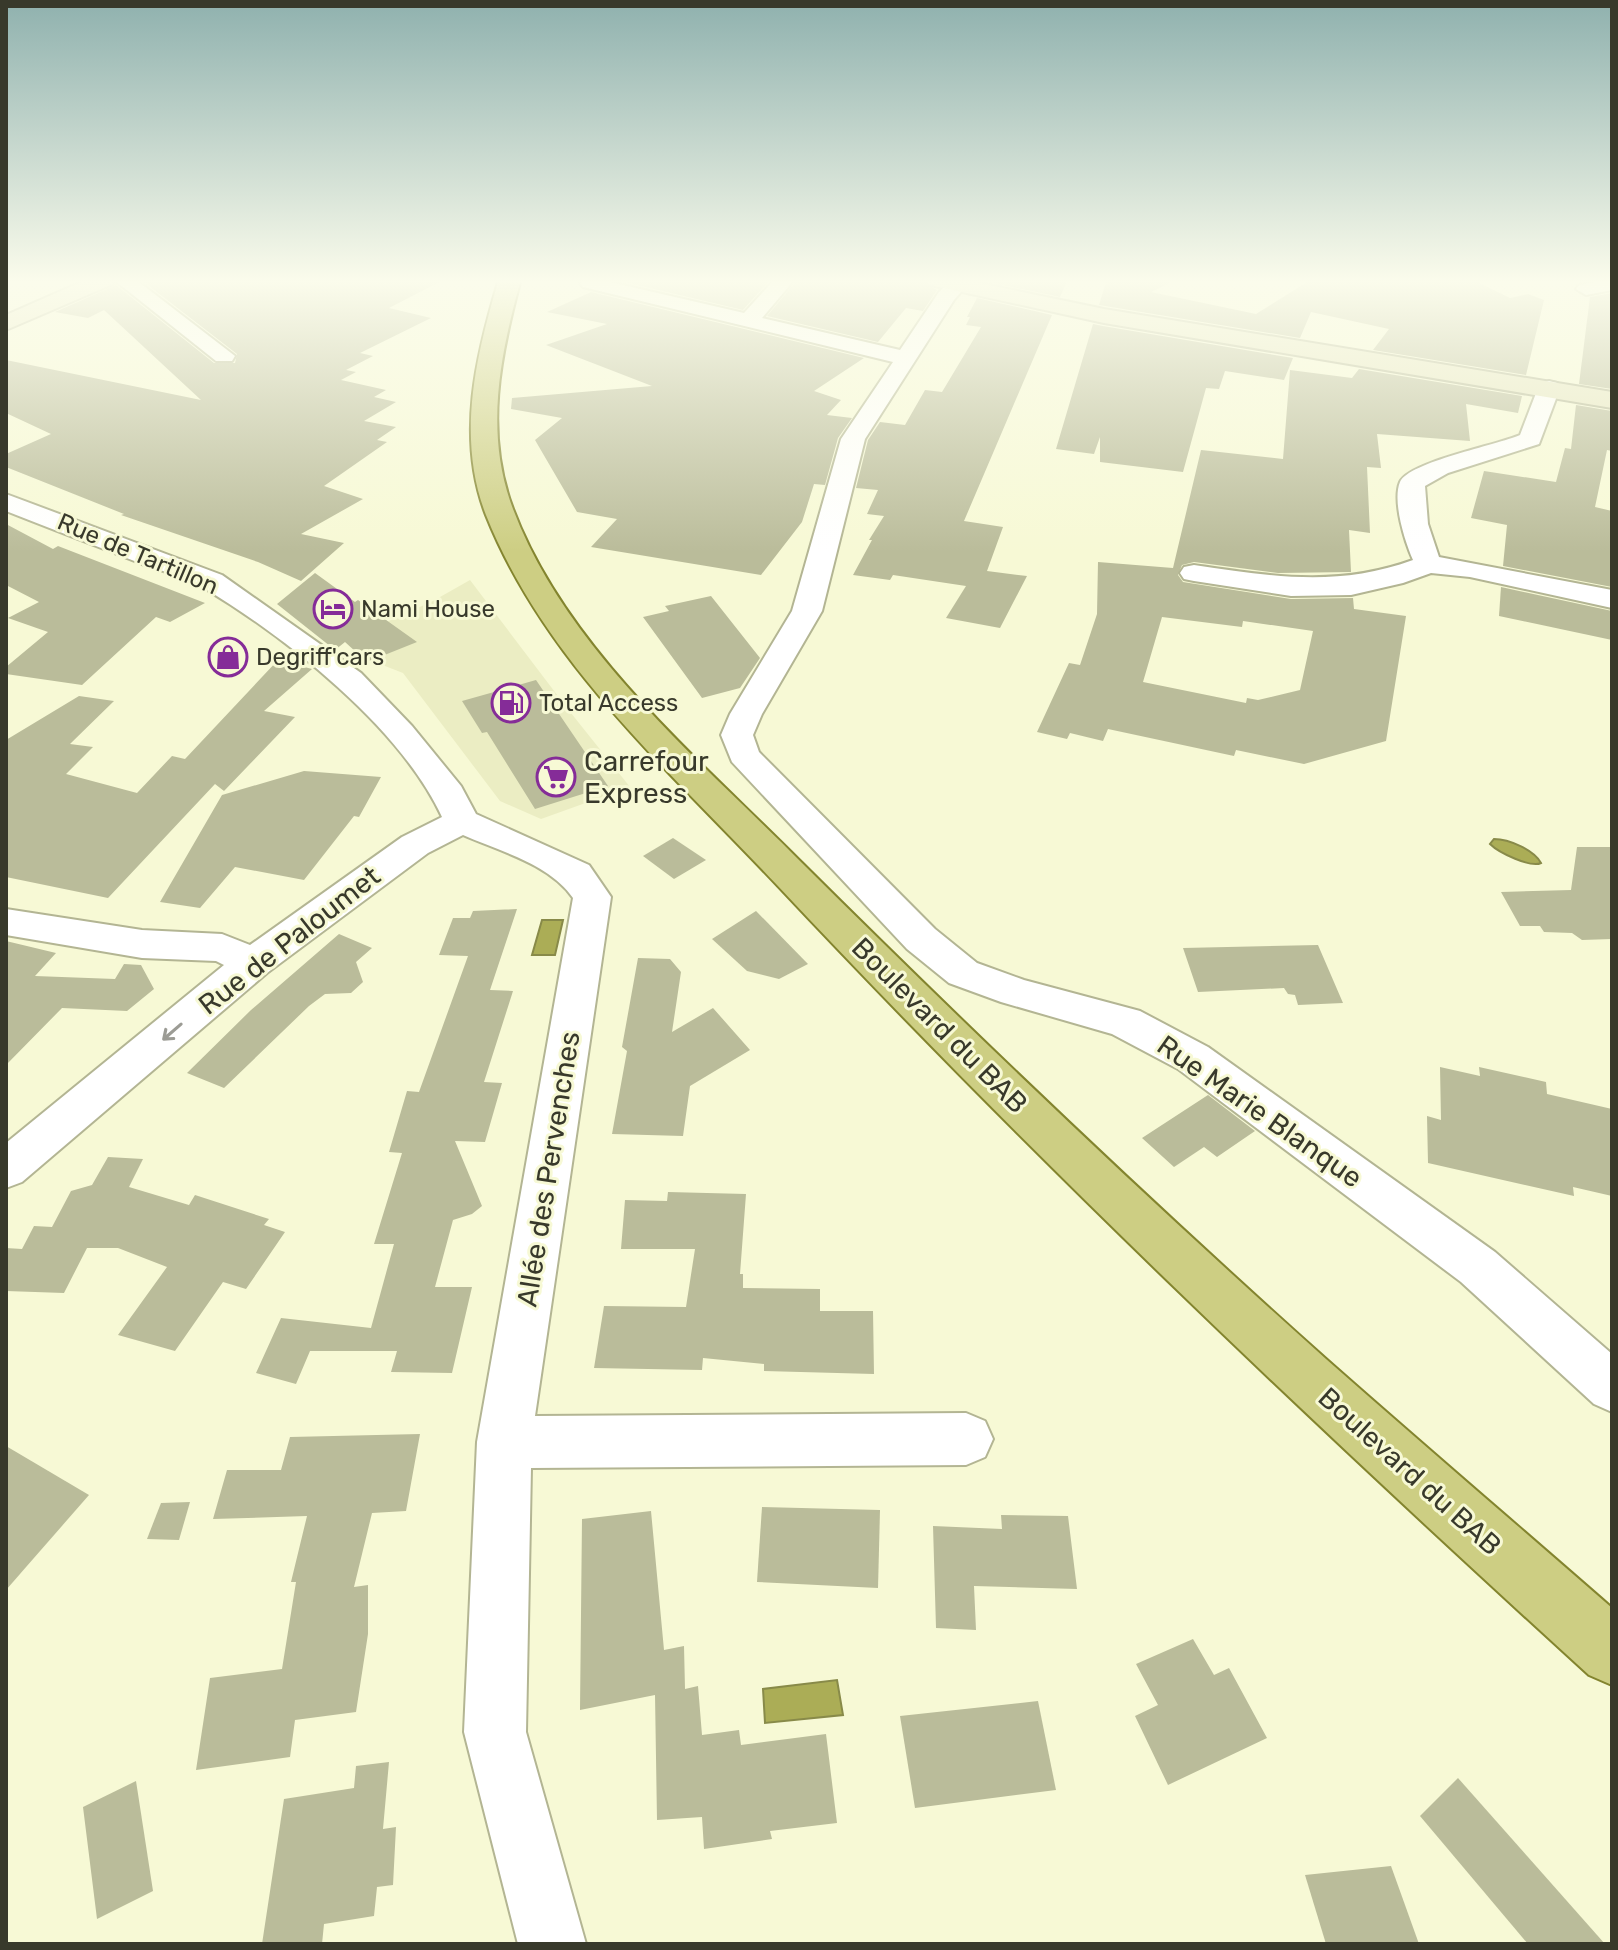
<svg xmlns="http://www.w3.org/2000/svg" width="1618" height="1950" font-family="Rubik,sans-serif">
<style>
.built{fill:#ebedc3}
.water{fill:#abad56;stroke:#888a49;stroke-width:2}
.building{fill:#babc9a;fill-rule:evenodd}
.lines{fill:none;stroke-linecap:round;stroke-linejoin:round}
.street-casing{stroke:#b3b593;stroke-width:4}
.secondary-casing{stroke:#b3b593;stroke-width:4}
.primary-casing{stroke:#83842e;stroke-width:4}
.street{fill:#fff;fill-rule:evenodd}
.secondary{fill:#e6e6c1;fill-rule:evenodd}
.primary{fill:#cdce83;fill-rule:evenodd}
.oneway{stroke:#9c9c95}
.labels{text-anchor:middle;stroke-width:6;stroke-linejoin:round;paint-order:stroke}
.far-street-label{font-size:24px;fill:#38392b;stroke:#f7f9d5}
.far-poi-label{font-size:24px;fill:#38392b;stroke:#f7f9d5;text-anchor:start}
.poi-label{font-size:28px;fill:#38392b;stroke:#f7f9d5;text-anchor:start}
.street-label{font-size:28px;fill:#38392b;stroke:#f7f9d5}
</style>
<rect width="100%" height="100%" fill="#f7f9d5"/>
<polygon class="built" points="470,580 567,708 630,787 541,819 500,801 403,673 385,666 360,634 433,601"/>
<g class="water">
<path d="M1494 839C1509 839 1534 850 1541 863 1531 868 1499 853 1490 844Z"/>
<polygon points="542,920 563,920 555,955 532,955"/>
<polygon points="837,1680 843,1715 765,1723 763,1689"/>
</g>
<g class="building">
<polygon points="140,279 445,279 389,308 431,318 360,353 373,356 346,370 356,372 341,380 386,390 374,397 396,402 364,421 396,427 377,440 387,442 324,486 363,499 301,534 344,543 301,581 258,562 121,515 124,514 6,467 6,454 51,434 6,413 6,360 201,400 104,310 88,318 55,312 116,285 214,363 235,363 237,354"/>
<polygon points="619,279 771,279 743,310 616,280"/>
<polygon points="798,279 916,279 937,290 923,311 906,308 878,342 767,316"/>
<polygon points="974,279 1068,279 1060,297"/>
<polygon points="1107,279 1178,279 1151,292 1256,314 1312,279 1471,279 1510,298 1528,294 1544,300 1526,375 1373,350 1389,329 1311,312 1300,338 1099,305"/>
<polygon points="591,292 864,358 814,391 841,400 827,415 852,418 838,438 825,485 814,484 802,522 761,575 591,547 617,519 577,512 535,440 562,418 511,409 512,398 652,386 546,345 607,324 547,312"/>
<polygon points="1612,293 1612,389 1579,384 1590,297"/>
<polygon points="977,298 1052,315 964,521 1003,527 987,571 1027,576 1000,628 946,618 966,586 893,575 890,580 853,575 872,540 869,540 884,516 867,514 878,490 856,488 868,440 880,422 905,425 925,390 942,392 981,327 966,325 970,317 967,317"/>
<polygon points="1093,324 1103,326 1293,358 1284,380 1225,371 1219,389 1206,388 1183,472 1100,462 1100,437 1094,454 1056,449"/>
<path d="M1359 369 1522 396 1518 413 1466 404 1470 441 1377 434 1381 468 1367 467 1370 533 1349 530 1351 572 1278 573 1194 562 1182 565 1178 575 1183 582 1291 599 1353 598 1354 609 1406 616 1386 741 1304 764 1236 750 1234 756 1108 729 1103 741 1070 733 1067 739 1037 732 1069 663 1080 665 1097 614 1098 562 1173 568 1201 450 1283 459 1290 370 1352 378ZM1162 617 1242 627 1243 621 1313 631 1300 690 1258 700 1247 698 1246 703 1143 682Z"/>
<polygon points="1576,405 1612,411 1612,451 1607,450 1595,507 1612,511 1612,587 1503,566 1507,525 1471,518 1484,471 1556,482 1565,448 1571,449"/>
<polygon points="6,524 53,549 58,546 205,603 170,622 156,617 82,685 6,674 6,667 48,632 8,618 39,602 6,585"/>
<polygon points="315,573 355,602 358,600 417,642 367,662 345,642 335,650 277,604"/>
<polygon points="1501,587 1612,611 1612,640 1499,616"/>
<polygon points="711,596 760,658 740,688 702,698 643,617 669,611 665,606"/>
<polygon points="278,660 312,669 264,711 295,717 224,791 215,784 108,898 6,877 6,740 79,696 114,701 70,744 93,747 66,774 137,793 172,756 185,759"/>
<polygon points="536,680 608,786 535,809 487,732 482,733 462,701"/>
<polygon points="304,771 381,777 359,817 354,816 304,880 235,867 200,908 160,902 222,795"/>
<polygon points="673,838 706,860 674,879 643,856"/>
<polygon points="1577,847 1612,847 1612,939 1582,940 1572,933 1544,932 1540,926 1520,926 1501,892 1571,890"/>
<polygon points="517,909 490,990 513,991 484,1082 502,1083 485,1142 455,1141 482,1206 472,1214 453,1220 435,1287 472,1287 452,1373 391,1372 397,1351 310,1351 296,1384 256,1373 281,1318 371,1328 394,1244 374,1244 402,1153 389,1152 407,1091 419,1092 468,956 439,955 453,918 470,918 473,911"/>
<polygon points="756,911 808,964 779,979 747,971 712,939"/>
<polygon points="339,934 372,948 356,962 363,982 351,993 325,994 309,1006 224,1088 187,1073 251,1010"/>
<polygon points="6,941 56,953 35,976 115,979 124,964 141,965 154,989 127,1011 62,1008 6,1065"/>
<polygon points="1318,945 1343,1003 1298,1005 1295,995 1288,994 1284,988 1198,992 1183,948"/>
<polygon points="638,958 670,959 681,972 672,1032 713,1008 750,1050 690,1086 683,1136 612,1134 627,1051 622,1047"/>
<polygon points="1440,1067 1480,1076 1479,1067 1546,1082 1547,1094 1612,1109 1612,1196 1573,1187 1574,1196 1428,1163 1427,1116 1441,1120"/>
<polygon points="1208,1095 1255,1131 1217,1157 1204,1147 1174,1167 1142,1138"/>
<polygon points="108,1157 143,1159 129,1187 189,1205 195,1195 269,1219 264,1225 285,1232 246,1289 223,1282 175,1351 118,1335 167,1267 118,1248 87,1248 64,1293 6,1291 6,1248 22,1249 34,1226 52,1227 71,1191 92,1185"/>
<polygon points="668,1192 746,1194 740,1274 743,1274 743,1288 820,1289 820,1311 873,1311 874,1374 764,1371 764,1364 703,1358 702,1370 594,1368 604,1306 686,1307 695,1249 621,1249 625,1200 667,1201"/>
<polygon points="420,1434 406,1511 372,1513 354,1587 368,1585 368,1634 356,1712 295,1720 290,1757 196,1770 210,1678 282,1669 296,1582 291,1582 307,1516 213,1519 227,1470 281,1470 290,1437"/>
<polygon points="6,1446 89,1495 6,1590"/>
<polygon points="190,1502 179,1540 147,1539 161,1503"/>
<polygon points="762,1507 880,1510 878,1588 757,1582"/>
<polygon points="651,1511 664,1650 684,1646 685,1689 698,1686 702,1735 739,1730 741,1745 826,1734 837,1823 770,1831 772,1839 704,1849 702,1817 657,1820 655,1695 580,1710 582,1519"/>
<polygon points="1001,1515 1068,1516 1077,1589 974,1586 976,1630 936,1628 933,1526 1002,1529"/>
<polygon points="1193,1639 1214,1675 1229,1668 1267,1738 1168,1785 1135,1716 1158,1705 1136,1664"/>
<polygon points="1038,1701 1056,1790 915,1808 900,1716"/>
<polygon points="389,1762 383,1829 396,1827 393,1885 377,1887 374,1916 324,1924 322,1944 262,1944 284,1799 354,1788 356,1766"/>
<polygon points="1458,1778 1605,1944 1528,1944 1420,1816"/>
<polygon points="136,1781 153,1891 97,1919 83,1807"/>
<polygon points="1391,1866 1419,1944 1326,1944 1305,1875"/>
</g>
<g class="lines">
<defs>
<g id="street">
<polygon points="113,279 135,279 235,356 232,361 216,361"/>
<polygon points="583,279 597,279 744,313 775,279 795,279 762,318 900,350 939,292 950,281 964,281 967,285 954,300 865,439 822,611 762,714 753,735 759,752 935,929 977,963 1024,980 1140,1011 1208,1047 1495,1252 1612,1354 1612,1412 1594,1404 1461,1282 1178,1069 1112,1034 1001,1002 949,983 907,949 732,762 721,735 730,714 792,611 841,439 893,362 583,287 580,283"/>
<polygon points="1612,279 1612,290 1586,295 1576,289 1579,285"/>
<path d="M1549 381 1557 383 1560 388 1539 444 1448 473 1425 486 1428 524 1439 557 1612 590V608L1470 577 1431 573 1403 583 1351 595 1291 596 1194 581 1184 579 1180 573 1184 567 1194 565C1272 576 1336 588 1413 560 1405 542 1392 501 1400 482 1409 462 1497 445 1520 435L1538 388 1541 383Z"/>
<path d="M6 494 222 575 361 673 412 726 461 786 476 814 589 865 611 897 535 1416 966 1413 985 1421 993 1439 985 1457 966 1465 531 1468 526 1732 586 1944H518L464 1732 477 1442 573 898C550 864 499 851 463 835L428 853 267 973 22 1182 6 1188V1143L224 965 216 961 142 958 6 935V909L142 930 222 934 250 945 402 837 442 817C401 728 287 638 204 588 185 577 162 571 142 564 97 546 51 529 6 511Z"/>
</g>
<g id="secondary">
<polygon points="88,279 116,279 113,284 6,330 6,315"/>
<polygon points="919,279 960,279 1104,309 1612,392 1612,408 1104,323 930,285"/>
</g>
<path id="primary" d="M499 279H521C500 355 484 433 513 509 565 648 700 760 802 863 973 1033 1147 1199 1326 1359 1421 1443 1517 1525 1612 1608V1685L1589 1675C1309 1420 1036 1161 777 885 671 772 545 663 486 515 456 438 476 355 499 279Z"/>
</defs>
<use href="#street" class="street-casing"/>
<use href="#secondary" class="secondary-casing"/>
<use href="#primary" class="primary-casing"/>
<use href="#street" class="street"/>
<use href="#secondary" class="secondary"/>
<use href="#primary" class="primary"/>
</g>
<defs><path id="oneway-shaft" d="M-6 0H5M1.5-3L5.5 0L1.5 3" fill="none" stroke-width="1.6" stroke-linecap="round" stroke-linejoin="round" transform="scale(2)"/></defs>
<use class="oneway" href="#oneway-shaft" transform="translate(172 1032) rotate(139)"/>
<linearGradient id="sky" x2="0" y2="1"><stop stop-color="#8fb1ae"/><stop offset="0.51" stop-color="#fbfcec"/><stop offset="1" stop-color="#fbfcec" stop-opacity="0"/></linearGradient>
<rect width="1618" height="552" fill="url(#sky)"/>
<defs>
<symbol id="hotel-ring" viewBox="-11 -11 22 22"><circle r="9.5" fill="#f7f9d5" stroke="#852c98" stroke-width="1.5"/><path d="M-6-4.5h1.5V1H6V5H4.5V3h-9V5H-6ZM-4 0a1.8 1.8 0 1 1 3.6 0ZM.5 0V-2.5h3Q6-2.5 6 0Z" fill="#852c98"/></symbol>
<symbol id="shop-ring" viewBox="-11 -11 22 22"><circle r="9.5" fill="#f7f9d5" stroke="#852c98" stroke-width="1.5"/><path d="M-5-2.5h2.3a2.7 3.5 0 0 1 5.4 0H5L5.5 6h-11ZM-1.5-2.5h3a1.5 2.3 0 0 0-3 0Z" fill="#852c98"/></symbol>
<symbol id="fuel-ring" viewBox="-11 -11 22 22"><circle r="9.5" fill="#f7f9d5" stroke="#852c98" stroke-width="1.5"/><path d="M-5.5-6h7V0h2V4h1.3V-2.5L3-4.5l.8-.8L6-3V5H2.5V1h-1V6h-7ZM-4.2-4.7v3.2H.2V-4.7Z" fill="#852c98"/></symbol>
<symbol id="supermarket-ring" viewBox="-11 -11 22 22"><circle r="9.5" fill="#f7f9d5" stroke="#852c98" stroke-width="1.5"/><path d="M-6-5.5h2.5l.6 2H6L4.5 2H-2.5L-4.4-4H-6ZM-1.5 3.2a1.3 1.3 0 1 0 .1 0ZM3 3.2a1.3 1.3 0 1 0 .1 0Z" fill="#852c98"/></symbol>
</defs>
<g fill-rule="evenodd">
<use href="#hotel-ring" x="311" y="587" width="44" height="44"/>
<use href="#shop-ring" x="206" y="635" width="44" height="44"/>
<use href="#fuel-ring" x="489" y="681" width="44" height="44"/>
<use href="#supermarket-ring" x="534" y="755" width="44" height="44"/>
</g>
<g class="labels">
<g class="far-street-label">
<text transform="translate(138 554) rotate(23)" y="8">Rue de Tartillon</text>
</g>
<g class="far-poi-label">
<text x="361" y="617">Nami House</text>
<text x="256" y="665">Degriff'cars</text>
<text x="539" y="711">Total Access</text>
</g>
<g class="poi-label">
<text x="584" y="771">Carrefour<tspan x="584" dy="32">Express</tspan></text>
</g>
<g class="street-label">
<text transform="translate(289 940) rotate(-38)" y="10">Rue de Paloumet</text>
<text transform="translate(940 1025) rotate(45)" y="10">Boulevard du BAB</text>
<text transform="translate(1260 1111) rotate(35)" y="10">Rue Marie Blanque</text>
<text transform="translate(548 1169) rotate(-81)" y="10">Allée des Pervenches</text>
<text transform="translate(1410 1471) rotate(42)" y="10">Boulevard du BAB</text>
</g>
</g>
<rect width="1618" height="1950" fill="none" stroke="#38392b" stroke-width="16"/>
</svg>
